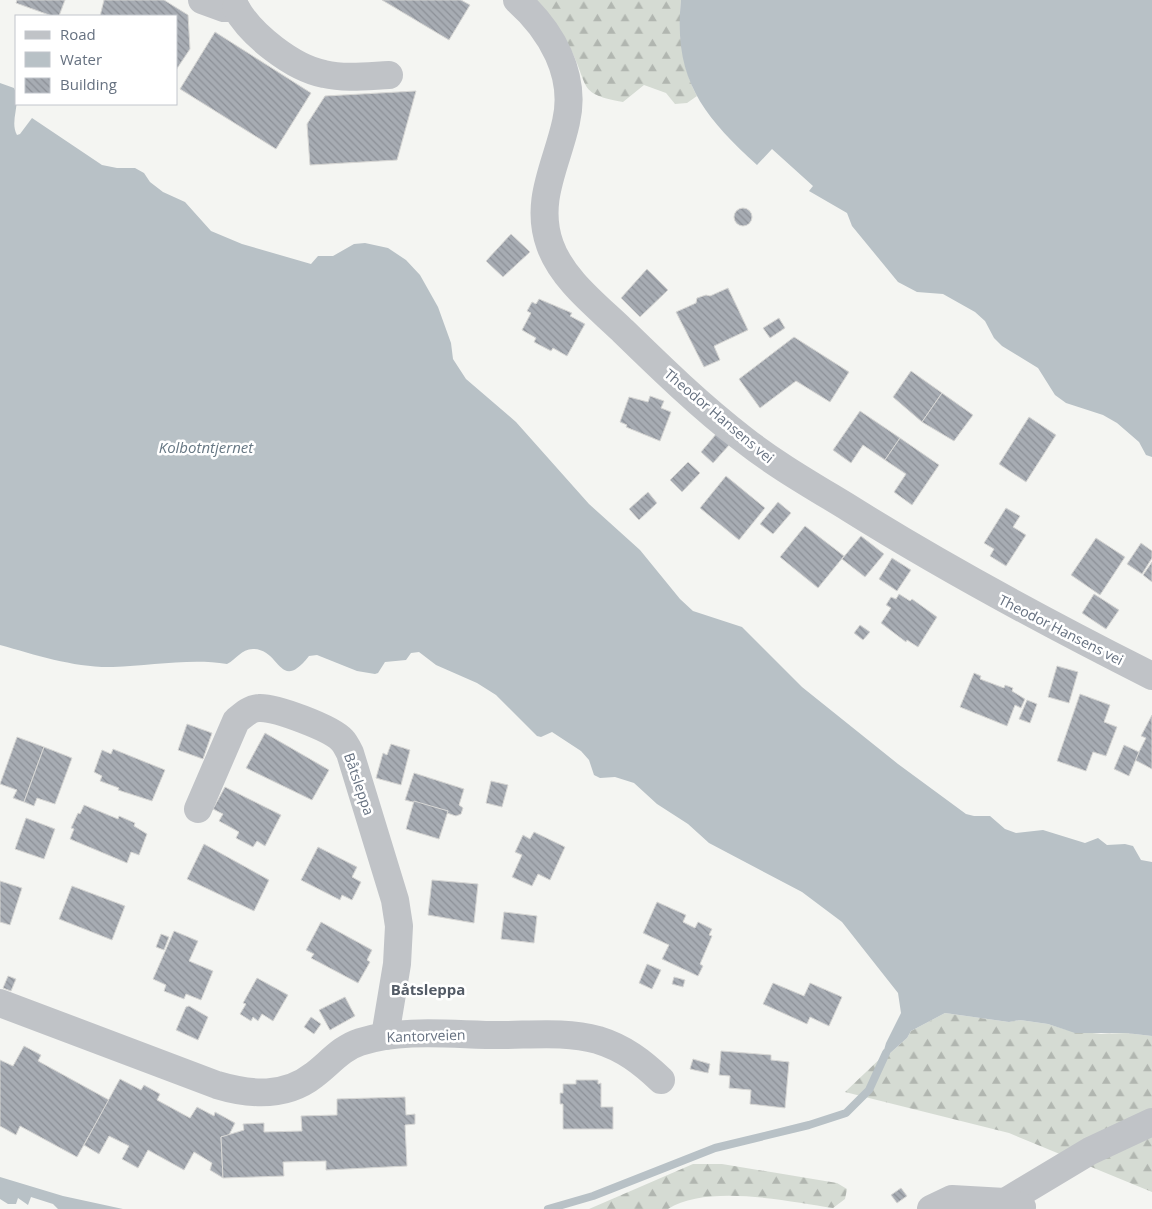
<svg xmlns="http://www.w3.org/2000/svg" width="1152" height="1209" font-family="'Open Sans',sans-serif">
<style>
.forest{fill:url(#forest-firs)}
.water{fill:#b8c1c6}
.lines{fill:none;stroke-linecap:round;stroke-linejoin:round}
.stream{stroke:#b8c1c6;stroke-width:8}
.building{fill:url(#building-back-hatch);stroke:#d6d6d4}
.minor{stroke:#c0c3c7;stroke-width:28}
.labels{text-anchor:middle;stroke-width:5;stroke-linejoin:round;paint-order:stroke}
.street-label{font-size:14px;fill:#667180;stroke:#fff}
.water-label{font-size:15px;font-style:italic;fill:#677884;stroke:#fff}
.neighbourhood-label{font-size:15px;font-weight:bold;fill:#535b66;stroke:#fff}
</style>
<defs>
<pattern id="forest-firs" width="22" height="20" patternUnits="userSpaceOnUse" patternTransform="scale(1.25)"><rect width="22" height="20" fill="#d5dbd3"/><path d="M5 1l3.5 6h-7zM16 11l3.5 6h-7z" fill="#b1b6b0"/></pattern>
<pattern id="building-back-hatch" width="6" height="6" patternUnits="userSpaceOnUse" patternTransform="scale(1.25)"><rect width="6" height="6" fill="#a7acb3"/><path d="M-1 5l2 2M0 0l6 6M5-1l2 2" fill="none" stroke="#8c9097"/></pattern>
</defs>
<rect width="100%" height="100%" fill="#f4f5f2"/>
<g class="forest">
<path d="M536 0H681C678 32 682 68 697 96L687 103 675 104 666 93 644 85 623 102C578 94 589 87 572 52 563 34 548 17 536 0Z"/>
<polygon points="945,1013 1009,1022 1020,1020 1048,1024 1067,1030 1101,1034 1126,1033 1152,1036 1152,1192 1009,1133 845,1092 886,1053 888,1055 907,1038 911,1031"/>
<path d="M693 1164H722L837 1183 847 1189 845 1199 833 1208C788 1201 707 1184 668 1209H589Z"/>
</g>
<g class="water">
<path d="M681 0H1152V457L1146 455 1139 442 1117 423 1103 415 1066 403 1055 395 1038 368 1002 346 994 338 985 321 975 312 943 294 917 292 898 282 852 226 847 213 809 191 813 186 772 149 757 165C702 115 673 78 681 0Z"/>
<path d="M0 83 14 88C22 103 9 121 17 135L20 134 32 118 102 165 117 168H135L144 173 150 182 163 192 185 202 211 231 242 244 311 264 318 256H333L354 244 365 243 388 248 406 260 420 275 438 307 451 343 453 359 466 379 516 422 589 504 640 550 680 599 693 611 742 627 802 687 898 764 966 814 974 816H990L1005 829 1016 833 1043 830 1085 843 1098 838 1107 845 1125 844 1133 846 1141 860 1152 862V1036L1126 1033H1075L1048 1024 1020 1020 1009 1022 945 1013 911 1031 907 1038 888 1055 884 1050 886 1043 901 1013 898 993 842 922 802 892 709 843 688 824 657 804 634 783 615 777 600 778 594 775 589 760 581 751 552 732 541 737 537 736 496 695 477 683 436 665 419 652 411 653 406 660 385 662 378 673 375 674 357 671 317 655 309 656C279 694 281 649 253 649 241 649 237 659 227 664 190 658 150 666 113 667 75 668 36 655 0 645Z"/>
<polygon points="0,1177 63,1196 123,1209 58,1209 53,1204 31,1197 28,1205 18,1198 16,1204 8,1204 0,1199"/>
</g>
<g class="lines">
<polyline class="stream" points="548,1209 593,1196 715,1148 809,1125 846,1113 869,1090 886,1053"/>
</g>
<g class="building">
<polygon points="17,0 65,0 59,16 52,16 16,3"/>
<polygon points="104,0 164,0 188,15 190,49 176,70 176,16 100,16"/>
<polygon points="382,0 461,0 470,5 449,40"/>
<polygon points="215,32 311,93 276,149 180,89"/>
<polygon points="416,91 397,160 310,165 307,124 325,96"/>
<circle cx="743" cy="217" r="9"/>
<polygon points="511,234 530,252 503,277 486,261"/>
<polygon points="647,269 668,290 640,317 621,298"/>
<polygon points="728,288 748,330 714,346 720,360 704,367 676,312 696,303 697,298 706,295 710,296"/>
<polygon points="539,299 572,313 570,316 585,324 567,356 553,348 551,351 534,342 536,338 522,330 531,313 527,311 532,302 536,304"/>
<polygon points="779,318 785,328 770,338 763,328"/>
<polygon points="794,337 849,372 830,402 796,381 760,408 739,379"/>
<polygon points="911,371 942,393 922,422 893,397"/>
<polygon points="942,393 973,415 954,441 922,422"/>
<polygon points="650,396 664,401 661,408 671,412 660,441 626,427 627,425 620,422 629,397 648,402"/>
<polygon points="860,411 900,438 885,460 863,445 851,463 833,450"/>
<polygon points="1029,417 1056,435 1026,482 999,464"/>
<polygon points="717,433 730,444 713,463 701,452"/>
<polygon points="900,438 939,465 912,505 894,492 906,474 885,460"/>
<polygon points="688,462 700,473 682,492 670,480"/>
<polygon points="726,476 765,508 739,540 700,508"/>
<polygon points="648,492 657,503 639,520 629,509"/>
<polygon points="778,502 791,513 773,534 760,524"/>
<polygon points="1006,508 1020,516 1013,527 1026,535 1006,566 990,556 994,549 984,543"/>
<polygon points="805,526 844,556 818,588 780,557"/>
<polygon points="861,536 884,554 865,577 842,559"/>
<polygon points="1096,538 1125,557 1100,595 1071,575"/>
<polygon points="1141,543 1152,551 1152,558 1142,574 1127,564"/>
<polygon points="892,558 911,570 897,591 879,579"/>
<polygon points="1152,562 1152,582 1143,575"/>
<polygon points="899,594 910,601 912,599 937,617 918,647 907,640 906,642 881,623 891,608 886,605 891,597 896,599"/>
<polygon points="1094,594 1119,610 1106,629 1082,613"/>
<polygon points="860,625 870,632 863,640 854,633"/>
<polygon points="1057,666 1078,672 1069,703 1048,697"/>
<polygon points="974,673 981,676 980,679 1004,688 1005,685 1013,688 1012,691 1025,699 1021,708 1015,705 1007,726 960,707"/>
<polygon points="1080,694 1110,705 1104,722 1117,727 1106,756 1093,752 1086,771 1057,761"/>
<polygon points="1027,700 1037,704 1030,723 1019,719"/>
<polygon points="1152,715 1152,769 1135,760 1146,738 1141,736"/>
<polygon points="187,724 212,733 203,759 178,750"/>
<polygon points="265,733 329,770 312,800 246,768"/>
<polygon points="17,737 44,747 24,802 13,798 17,790 0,784"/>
<polygon points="391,744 410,750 401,785 376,778 383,753 387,755"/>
<polygon points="1124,745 1139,752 1129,776 1114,769"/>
<polygon points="44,747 72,758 55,804 37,798 34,806 24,802"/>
<polygon points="113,749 165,770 152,801 118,790 119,788 100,781 102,776 94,772 102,750 111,754"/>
<polygon points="414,773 464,789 459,805 463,808 461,814 456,816 447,813 448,811 405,800"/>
<polygon points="491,781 508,785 502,807 486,803"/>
<polygon points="225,787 281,815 265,846 257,841 253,847 236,838 239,832 219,821 223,814 213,809"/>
<polygon points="414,801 448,811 439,839 406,829"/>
<polygon points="84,805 118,819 119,816 135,823 134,826 147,834 139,855 131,852 127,863 70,839 74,829 71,828 78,813 80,814"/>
<polygon points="26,818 55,829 44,859 15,849"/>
<polygon points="534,832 565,847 550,880 538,874 532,886 512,877 522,855 515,852 523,835 530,839"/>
<polygon points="204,844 269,880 254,911 187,879"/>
<polygon points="318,847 357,867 352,877 361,882 352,900 342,895 340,900 301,880"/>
<polygon points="432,880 478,884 474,923 428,915"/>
<polygon points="0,881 22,888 10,925 0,922"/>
<polygon points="72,886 125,906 112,940 59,919"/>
<polygon points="657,902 686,915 683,922 695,928 698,922 712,929 709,935 712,936 700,964 703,966 698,976 662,959 669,945 643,933"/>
<polygon points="504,912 537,916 534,943 501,939"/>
<polygon points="321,922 372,950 367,960 370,962 358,983 311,958 314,954 306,950"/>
<polygon points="174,931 198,941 189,961 213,971 201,1000 186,994 184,999 164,991 166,985 153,979"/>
<polygon points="161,934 169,937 164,950 156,947"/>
<polygon points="647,964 661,970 652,989 639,983"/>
<polygon points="8,976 16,979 11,991 3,988"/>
<polygon points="674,977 685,980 683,987 672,984"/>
<polygon points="257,978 288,995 273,1021 262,1014 258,1021 253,1017 251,1021 240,1014 246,1004 243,1003"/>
<polygon points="773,983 804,996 810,983 842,997 829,1026 810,1017 807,1024 763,1004"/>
<polygon points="345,997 355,1016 330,1030 319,1010"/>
<polygon points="189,1006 208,1017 198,1040 176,1030 186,1007"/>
<polygon points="311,1017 321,1024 314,1034 304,1027"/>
<polygon points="24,1046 41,1055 38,1061 109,1100 77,1157 20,1126 16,1135 0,1126 0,1060 13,1066"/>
<polygon points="721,1051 771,1055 771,1060 789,1062 785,1108 750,1104 751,1090 729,1088 730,1076 719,1075"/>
<polygon points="693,1059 710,1064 708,1073 690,1069"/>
<polygon points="120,1079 141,1090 144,1085 160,1094 157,1100 190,1118 197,1107 214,1116 215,1112 235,1123 229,1135 221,1137 223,1178 210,1170 212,1163 194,1152 184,1170 148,1150 138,1168 122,1159 129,1146 109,1136 99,1154 84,1145"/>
<polygon points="576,1080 598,1080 598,1084 601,1083 601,1107 613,1107 613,1129 563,1129 563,1104 560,1104 560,1093 563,1093 563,1084 576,1084"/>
<polygon points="405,1097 406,1115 415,1114 415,1124 405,1125 407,1166 326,1170 326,1161 283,1162 284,1176 223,1178 221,1137 244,1130 243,1124 264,1123 264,1132 302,1131 301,1116 337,1115 337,1099"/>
<polygon points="901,1188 907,1196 897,1203 891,1195"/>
</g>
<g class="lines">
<g class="minor">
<polyline points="202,0 224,8 236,8"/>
<path d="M517 0C551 30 577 75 566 122 557 164 534 201 550 245 562 279 596 305 622 330 660 367 700 406 743 439 776 465 813 486 849 508 948 570 1049 624 1152 676"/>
<path d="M236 8C251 35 293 68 324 74 345 79 368 76 389 75"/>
<path d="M198 809 236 721C242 716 250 708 259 708 275 707 331 728 342 740 345 743 348 749 350 753L395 900 399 926 397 964 385 1036"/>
<path d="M0 1003 217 1085C250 1095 285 1098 314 1075 329 1064 341 1048 360 1042 403 1028 455 1035 500 1035 532 1035 566 1031 598 1040 624 1048 642 1062 661 1080"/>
<polyline points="1005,1202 1090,1151 1152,1122"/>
<polyline points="931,1209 952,1199 1005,1202 1022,1207"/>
</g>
</g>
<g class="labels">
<g class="street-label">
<text transform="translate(719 416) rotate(40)" y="5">Theodor Hansens vei</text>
<text transform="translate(1061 630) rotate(27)" y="5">Theodor Hansens vei</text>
<text transform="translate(359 784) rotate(71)" y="5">Båtsleppa</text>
<text transform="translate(426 1036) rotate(-2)" y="5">Kantorveien</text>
</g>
<g class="water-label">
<text x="206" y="453">Kolbotntjernet</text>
</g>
<g class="neighbourhood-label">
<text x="428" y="995">Båtsleppa</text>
</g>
</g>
<rect x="15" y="15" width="162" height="90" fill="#ffffff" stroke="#c2c6cc"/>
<rect x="25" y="31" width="25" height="8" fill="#c0c3c7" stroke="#c2c6cc"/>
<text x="60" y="40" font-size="15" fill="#667180">Road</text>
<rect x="25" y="52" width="25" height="15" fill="#b8c1c6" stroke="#c2c6cc"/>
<text x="60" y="65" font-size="15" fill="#667180">Water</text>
<rect x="25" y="78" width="25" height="15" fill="url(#building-back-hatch)" stroke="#c2c6cc"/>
<text x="60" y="90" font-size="15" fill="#667180">Building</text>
</svg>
